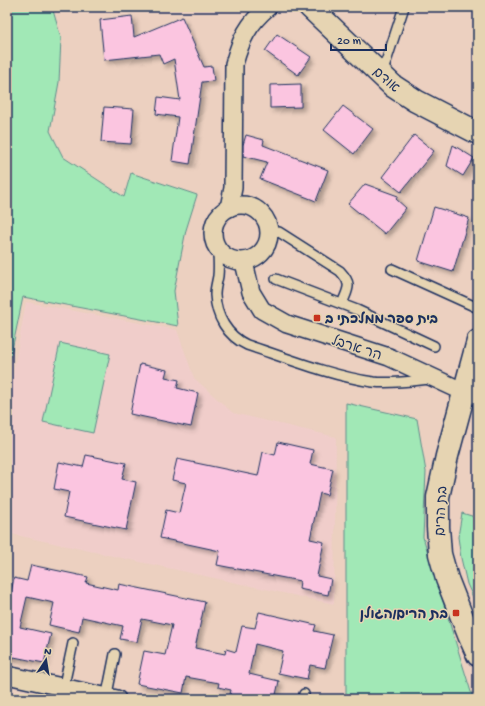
<svg xmlns="http://www.w3.org/2000/svg" width="485" height="706" font-family="'Gochi Hand','Playpen Sans Hebrew',sans-serif">
<style>
.built{fill:#f0cdca}
.green{fill:#a1e8b6;stroke:#5e8c8a}
.building{fill:#fbc5e0;stroke:#1b2f5e;filter:url(#shadow)}
.lines{fill:none;stroke-linecap:round;stroke-linejoin:round}
.service-casing{stroke:#1b2f5e;stroke-width:12}
.minor-casing{stroke:#1b2f5e;stroke-width:20}
.tertiary-casing{stroke:#1b2f5e;stroke-width:25}
.service{stroke:#e6d4b2;stroke-width:9}
.minor{stroke:#e6d4b2;stroke-width:17}
.tertiary{stroke:#e6d4b2;stroke-width:22}
.poi-dot{fill:#c8321e;stroke:#e6d4b2;stroke-width:1.5}
.labels{text-anchor:middle;stroke-width:3;stroke-linejoin:round;paint-order:stroke}
.street-label{font-size:14px;fill:#1b2f5e;stroke:#e6d4b2}
.poi-label{font-size:14px;font-weight:bold;fill:#1b2f5e;stroke:#e6d4b2;text-anchor:start}
</style>
<defs>
<filter id="shadow"><feDropShadow dx="3.5" dy="3.5" stdDeviation="2" flood-color="#0004"/></filter>
</defs>
<rect width="100%" height="100%" fill="#ecd0c0"/>
<filter id="ink" filterUnits="userSpaceOnUse"><feTurbulence type="fractalNoise" baseFrequency=".025" numOctaves="2"/><feDisplacementMap in="SourceGraphic" scale="8" xChannelSelector="R" yChannelSelector="G"/><feConvolveMatrix kernelMatrix="1 2 1 2 8 2 1 2 1" color-interpolation-filters="sRGB"/></filter>
<g filter="url(#ink)">
<polygon class="built" points="26,302 177,330 194,378 233,413 336,437 334,604 7,533 7,408"/>
<g class="green">
<polygon points="7,7 52,7 61,38 59,82 50,131 63,157 124,197 131,173 197,195 186,230 174,291 178,326 23,297 7,374"/>
<polygon points="60,343 110,354 93,433 43,422"/>
<polygon points="346,403 417,419 426,472 423,537 471,692 474,699 346,699"/>
<polygon points="462,513 478,518 478,608 467,584 461,558 458,537"/>
</g>
<g class="building">
<polygon points="132,16 134,37 182,17 204,67 212,66 214,81 202,82 190,164 172,161 178,117 156,114 158,97 180,100 174,59 163,64 159,54 104,60 100,20"/>
<polygon points="277,34 311,57 298,75 265,51"/>
<polygon points="301,84 301,107 270,108 270,85"/>
<polygon points="343,106 373,129 354,154 324,130"/>
<polygon points="104,107 134,109 131,144 101,142"/>
<polygon points="246,135 264,140 263,145 328,170 316,201 260,179 267,162 243,156 243,145"/>
<polygon points="414,135 434,151 401,192 382,177"/>
<polygon points="453,145 474,158 463,176 447,166"/>
<polygon points="365,184 398,196 396,199 406,208 385,234 348,204"/>
<polygon points="434,207 469,218 453,272 418,261"/>
<polygon points="140,364 167,370 165,377 179,380 177,388 198,393 191,427 130,414"/>
<polygon points="278,442 313,450 310,464 333,469 327,495 320,493 310,539 324,542 317,576 331,579 328,595 299,589 300,581 217,565 220,551 160,538 166,510 179,513 186,483 172,480 177,459 258,476 263,452 275,455"/>
<polygon points="86,455 126,463 122,479 136,482 126,530 64,517 69,492 54,489 59,462 83,467"/>
<polygon points="31,565 88,577 86,583 118,590 119,584 205,602 195,648 225,654 226,649 236,652 242,626 255,628 259,612 316,625 314,631 333,635 325,668 310,665 307,679 278,673 283,651 255,644 249,674 279,681 275,699 229,699 231,690 218,687 219,683 186,677 183,693 137,684 144,651 165,655 172,625 142,619 137,642 120,639 123,626 82,617 79,632 49,625 54,603 27,597 20,627 51,634 44,663 14,657 13,659 7,658 7,611 14,578 27,581"/>
</g>
<g class="lines">
<defs>
<g id="service">
<polyline points="382,74 404,7"/>
<path d="M269 233 279 232 340 271C353 285 348 288 342 304"/>
<path d="M218 250C218 259 219 267 218 276 217 282 215 288 215 295 216 316 227 336 247 345 286 358 332 376 373 382 392 384 412 381 430 379"/>
<polyline points="392,269 478,308"/>
<polyline points="276,279 357,310 434,346"/>
<polyline points="61,699 73,643"/>
<polyline points="106,699 115,654"/>
<polyline points="303,699 304,694"/>
</g>
<g id="minor">
<circle cx="241" cy="233" r="28"/>
<path d="M229 208 233 188 234 64C241 39 248 24 268 7"/>
<polyline points="244,262 251,292 262,310 287,324 389,357 464,392 478,395"/>
<polyline points="7,675 117,699"/>
</g>
<g id="tertiary">
<polyline points="310,7 393,86 416,101 478,133"/>
<polyline points="478,341 447,456 438,497 438,527 440,554 447,579 469,635 478,655"/>
</g>
</defs>
<use href="#service" class="service-casing"/>
<use href="#minor" class="minor-casing"/>
<use href="#tertiary" class="tertiary-casing"/>
<use href="#service" class="service"/>
<use href="#minor" class="minor"/>
<use href="#tertiary" class="tertiary"/>
</g>
</g>
<g class="poi-dot">
<rect x="313" y="314" width="8" height="8" rx="2"/>
<rect x="452" y="609" width="8" height="8" rx="2"/>
</g>
<g class="labels">
<g class="street-label">
<text transform="translate(387 79) rotate(41)" y="5">אודם</text>
<text transform="translate(357 347) rotate(18)" y="5">הר ארבל</text>
<text transform="translate(440 511) rotate(-87)" y="5">בת הרים</text>
</g>
<g class="poi-label">
<text x="325" y="323">בית ספר ממלכתי ב</text>
<text x="448" y="618" text-anchor="end">בת הרים/הגולן</text>
</g>
</g>
<rect width="485" height="706" fill="none" stroke="#e6d4b2" stroke-width="24"/>
<rect x="12" y="12" width="461" height="682" fill="none" stroke="#1b2f5e" stroke-width="1.5" filter="url(#ink)"/>
<g transform="translate(46 660) rotate(12)" stroke="#e6d4b2" stroke-width="3" paint-order="stroke">
<path d="M0-3L7 15L0 10L-7 15Z" fill="#1b2f5e"/>
<text y="-6" font-size="11" font-weight="bold" text-anchor="middle" fill="#1b2f5e">N</text>
</g>
<path d="M331 44v6h55v-6" fill="none" stroke="#1b2f5e" stroke-width="2"/>
<text x="337" y="44" font-size="12" fill="#1b2f5e" stroke="#e6d4b2" stroke-width="3" paint-order="stroke">20 m</text>
</svg>
